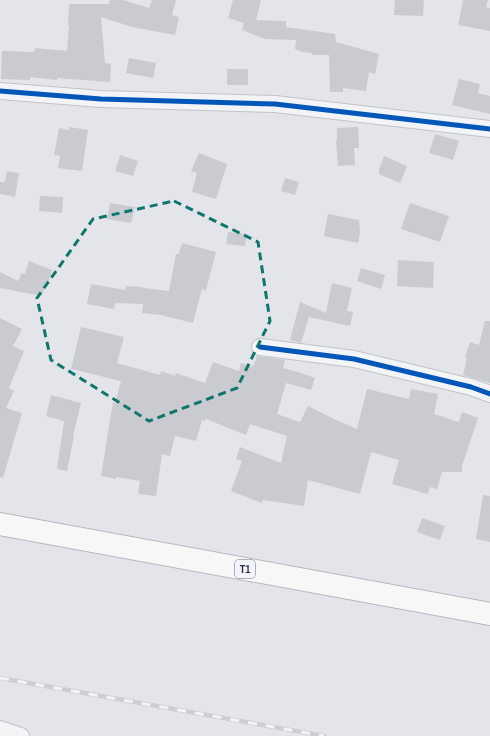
<svg xmlns="http://www.w3.org/2000/svg" width="490" height="736" font-family="'Archivo Narrow',sans-serif">
<style>
.building{fill:#cacbd1}
.lines{fill:none;stroke-linecap:round;stroke-linejoin:round}
.minor-casing{stroke:#c2c3c8;stroke-width:18}
.trunk-casing{stroke:#b6b8bf;stroke-width:24}
.minor{stroke:#f3f4f6;stroke-width:16}
.trunk{stroke:#f7f7f8;stroke-width:22}
.rail-casing{stroke:#cdced1;stroke-width:4.5}
.rail{stroke:#f2f4f9;stroke-width:3;stroke-dasharray:9;stroke-linecap:butt}
.cycleway-casing{stroke:#f2f4f9;stroke-width:8}
.cycleway{stroke:#0057b8;stroke-width:5}
.marked{fill:none;stroke:#0f766e;stroke-width:3;stroke-dasharray:8 5;stroke-linejoin:round}
.labels{text-anchor:middle;stroke-width:4;stroke-linejoin:round;paint-order:stroke}
.shield{fill:#f2f4f9;stroke:#656a7c;stroke-width:1}
.shield-label{font-size:11px;font-weight:bold;fill:#282f46}
</style>
<rect width="100%" height="100%" fill="#e4e5ea"/>
<g class="building">
<polygon points="110,0 123,0 149,8 152,0 176,0 172,15 179,17 175,35 132,27 101,17 105,63 111,64 110,82 57,78 57,80 30,77 30,80 1,79 2,51 34,52 35,48 67,51 69,26 68,26 69,4 109,4"/>
<polygon points="233,0 261,0 256,20 286,21 286,27 335,34 336,42 379,54 375,74 369,72 366,91 343,88 343,92 330,92 329,55 312,55 312,53 302,52 295,49 296,40 265,39 242,30 244,23 228,18"/>
<polygon points="395,0 424,0 423,16 394,15"/>
<polygon points="463,0 488,0 486,7 490,8 490,31 458,25"/>
<polygon points="129,58 156,63 153,78 126,73"/>
<rect x="227" y="69" width="21" height="16"/>
<polygon points="459,79 480,84 478,93 490,96 490,114 452,105"/>
<polygon points="69,127 88,130 82,171 58,168 60,156 54,155 59,128 69,130"/>
<polygon points="358,127 359,148 354,148 355,165 338,166 336,141 337,141 337,128"/>
<polygon points="435,134 459,141 453,160 429,153"/>
<polygon points="199,153 227,164 216,199 192,192 197,173 191,171"/>
<polygon points="120,155 138,161 133,176 115,171"/>
<polygon points="384,156 407,166 400,183 379,174 379,169"/>
<polygon points="7,171 19,173 15,197 0,194 0,182 5,182"/>
<polygon points="285,178 299,182 295,195 281,191"/>
<polygon points="40,196 63,197 62,213 39,211"/>
<polygon points="110,203 135,207 131,223 107,219"/>
<polygon points="410,203 449,216 440,242 401,229"/>
<polygon points="328,214 359,220 360,232 358,243 324,236"/>
<polygon points="228,232 247,234 245,246 226,244"/>
<polygon points="182,243 216,252 206,290 202,289 193,323 161,315 142,313 143,304 115,303 114,309 87,304 91,284 125,290 126,286 143,287 143,288 169,291 176,254 179,254"/>
<polygon points="398,260 434,262 433,288 397,286"/>
<polygon points="29,261 52,270 49,280 41,296 0,288 0,272 18,281 22,273 25,274"/>
<polygon points="361,268 385,275 381,289 357,281"/>
<polygon points="332,283 352,288 347,311 353,312 350,326 309,317 301,343 290,340 300,302 326,313"/>
<polygon points="0,318 22,329 13,346 24,351 9,388 14,391 6,408 22,413 3,478 0,477"/>
<polygon points="485,321 490,321 490,383 463,375 467,358 465,357 470,342 479,345"/>
<polygon points="81,327 124,337 117,363 160,375 161,371 175,376 176,373 205,383 213,362 239,371 241,363 252,367 253,365 254,365 257,356 285,360 283,368 301,373 315,378 311,390 286,383 277,414 300,422 308,406 334,419 357,429 367,389 409,399 411,389 438,394 434,414 459,422 462,412 478,418 462,466 462,472 442,472 437,489 430,487 428,494 392,484 399,460 371,452 360,494 308,480 304,506 263,500 262,503 231,491 242,461 236,459 240,447 281,463 287,436 250,424 246,435 206,419 205,421 202,420 196,441 175,436 170,456 162,454 156,496 138,494 140,481 116,477 116,479 101,476 113,402 115,403 121,381 71,369"/>
<polygon points="51,395 81,403 73,436 74,436 67,471 57,469 64,421 46,416"/>
<polygon points="483,495 490,496 490,542 476,539"/>
<polygon points="422,518 445,526 440,540 417,532"/>
</g>
<g class="lines">
<defs>
<g id="minor">
<polyline points="0,91 101,99 275,104 490,129"/>
<polyline points="260,347 354,359 471,387 490,394"/>
<polyline points="0,729 21,736"/>
</g>
<polyline id="trunk" points="0,524 490,614"/>
</defs>
<use href="#minor" class="minor-casing"/>
<use href="#trunk" class="trunk-casing"/>
<use href="#minor" class="minor"/>
<use href="#trunk" class="trunk"/>
<defs>
<polyline id="rail" points="0,678 324,736"/>
</defs>
<use href="#rail" class="rail-casing"/>
<use href="#rail" class="rail"/>
<defs>
<g id="cycleway">
<polyline points="0,91 101,99 275,104 490,129"/>
<polyline points="260,347 354,359 471,387 490,394"/>
</g>
</defs>
<use href="#cycleway" class="cycleway-casing"/>
<use href="#cycleway" class="cycleway"/>
</g>
<path class="marked" d="M174 201 258 242 270 321 237 388 149 421 51 360 37 298 93 219Z"/>
<g class="labels">
<rect class="shield" x="235" y="560" width="20" height="18" rx="3"/>
<g class="shield-label">
<text x="245" y="573">T1</text>
</g>
</g>
</svg>
